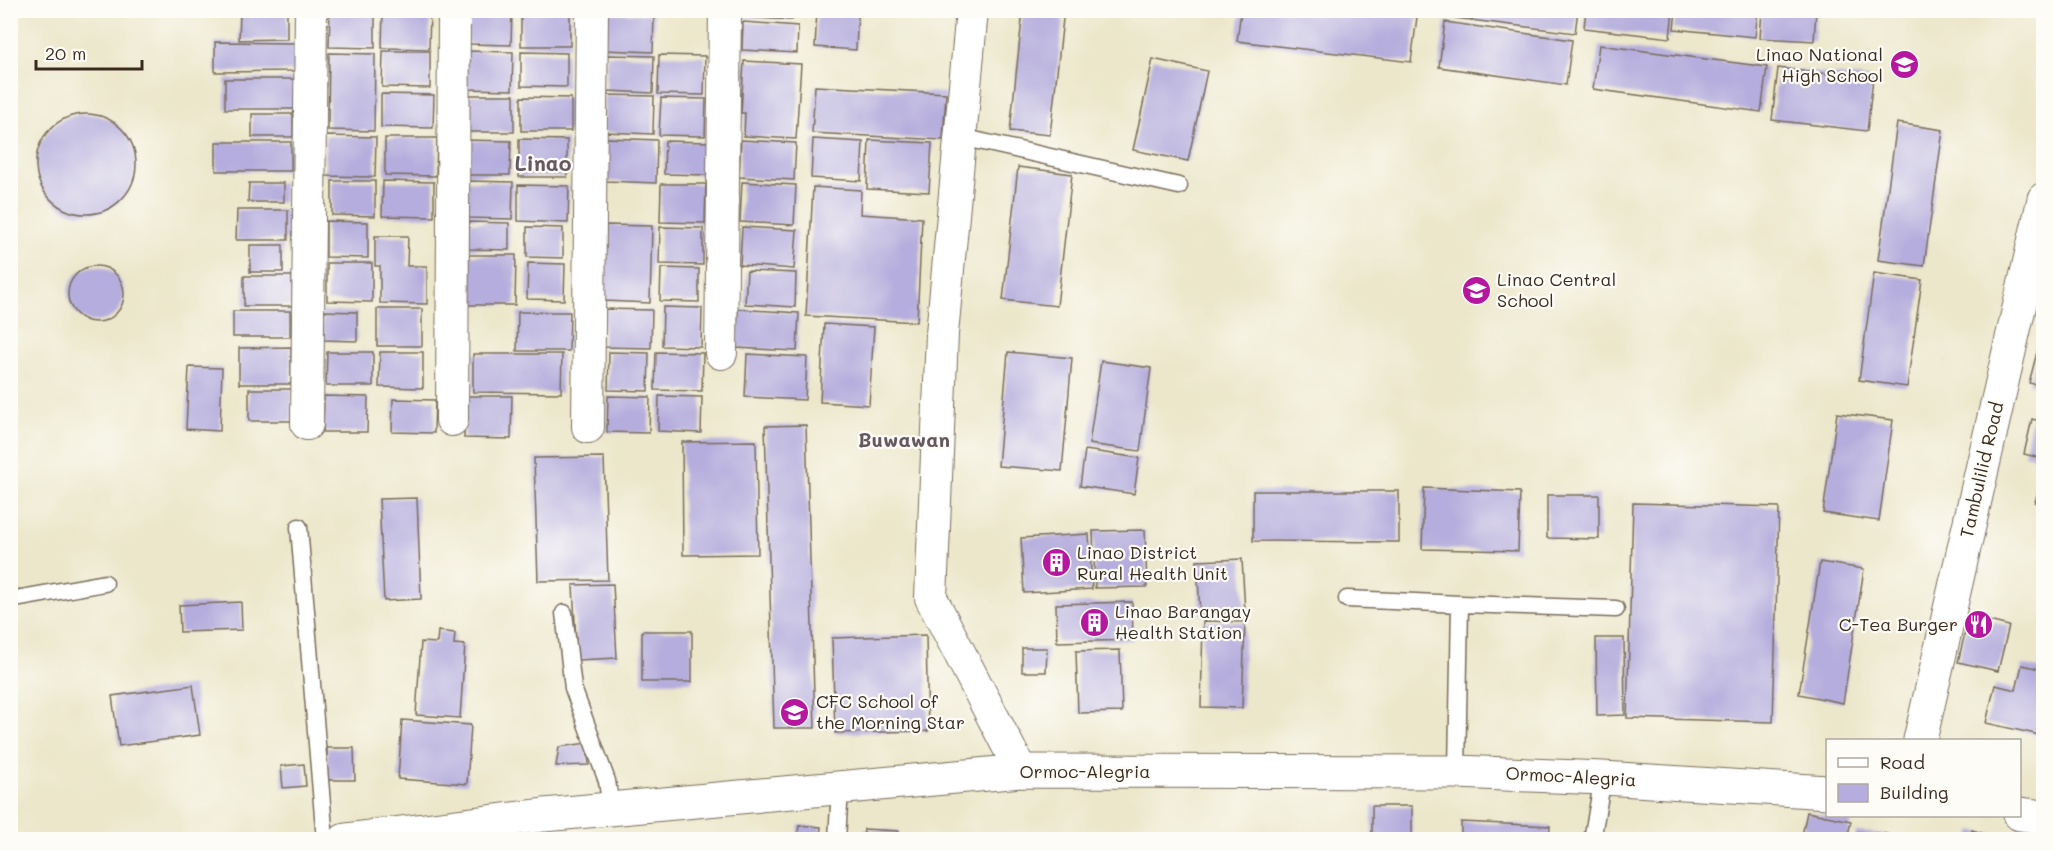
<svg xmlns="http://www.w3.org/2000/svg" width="2054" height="850" font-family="Mali,sans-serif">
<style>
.building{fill:#b5addd}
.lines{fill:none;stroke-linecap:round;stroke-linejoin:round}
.lane-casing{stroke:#796c5b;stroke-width:19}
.street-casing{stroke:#796c5b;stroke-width:34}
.secondary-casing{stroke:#796c5b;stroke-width:35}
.lane{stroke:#fff;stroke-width:16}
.street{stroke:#fff;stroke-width:32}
.secondary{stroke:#fff;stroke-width:33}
.labels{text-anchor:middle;stroke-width:4.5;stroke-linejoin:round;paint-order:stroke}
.poi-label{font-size:18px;fill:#3b2a1e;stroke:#fdfcf7;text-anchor:start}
.street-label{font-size:18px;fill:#3b2a1e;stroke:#fdfcf7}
.neighbourhood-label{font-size:20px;font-weight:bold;fill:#665861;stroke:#fdfcf7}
.quarter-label{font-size:21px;font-weight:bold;fill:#665861;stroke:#fdfcf7}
</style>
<rect width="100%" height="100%" fill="#fdfcf7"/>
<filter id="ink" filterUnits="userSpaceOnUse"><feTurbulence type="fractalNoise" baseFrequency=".0167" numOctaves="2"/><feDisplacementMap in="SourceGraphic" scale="12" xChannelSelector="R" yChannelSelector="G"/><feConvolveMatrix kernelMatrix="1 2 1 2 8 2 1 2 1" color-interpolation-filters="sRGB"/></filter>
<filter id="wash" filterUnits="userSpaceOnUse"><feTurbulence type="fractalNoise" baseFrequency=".008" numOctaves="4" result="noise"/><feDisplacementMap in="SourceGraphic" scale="24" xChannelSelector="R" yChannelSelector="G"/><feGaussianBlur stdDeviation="1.35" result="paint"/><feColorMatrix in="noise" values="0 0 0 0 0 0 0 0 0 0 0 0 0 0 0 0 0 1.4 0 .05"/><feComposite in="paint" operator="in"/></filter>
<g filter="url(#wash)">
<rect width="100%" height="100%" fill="#ece7cb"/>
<g id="blocks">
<g class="building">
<polygon points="330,10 375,10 375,48 329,47"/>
<polygon points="383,10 430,10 429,49 382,48"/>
<polygon points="468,10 512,10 511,45 468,44"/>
<rect x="521" y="10" width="49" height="36"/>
<polygon points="742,10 793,10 792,20 741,17"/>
<polygon points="817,10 858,10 856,50 815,47"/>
<polygon points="1023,10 1064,10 1050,135 1010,131"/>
<polygon points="1241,10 1363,10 1417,17 1411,62 1237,41"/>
<polygon points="1456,10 1578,10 1575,33 1455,18"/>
<polygon points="1586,10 1673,10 1670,38 1584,28"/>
<polygon points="1676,10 1758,10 1755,37 1674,29"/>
<polygon points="1762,10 1816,10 1814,41 1760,38"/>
<polygon points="240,12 287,12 287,39 239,40"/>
<polygon points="605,13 654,14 653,52 604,50"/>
<polygon points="743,22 798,26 797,53 742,50"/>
<polygon points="1445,22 1572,40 1566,85 1439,67"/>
<polygon points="215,42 298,43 298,71 215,72"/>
<polygon points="1599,45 1767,67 1761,112 1593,89"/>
<polygon points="383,51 430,51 430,88 382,87"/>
<polygon points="464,51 513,52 512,90 464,89"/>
<polygon points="521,52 567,53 567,87 521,86"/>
<polygon points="329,53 375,54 374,131 328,130"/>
<polygon points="607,55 654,56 653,93 606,91"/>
<polygon points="659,55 705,56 704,95 658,94"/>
<polygon points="1153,59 1207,71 1188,161 1133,150"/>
<polygon points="744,61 801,64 796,139 744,136 745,113 741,113"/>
<polygon points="1778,68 1873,79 1867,131 1772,120"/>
<rect x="225" y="79" width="70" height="30"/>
<polygon points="815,86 946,93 943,140 812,133"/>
<polygon points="381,94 434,95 433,128 381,127"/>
<rect x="465" y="95" width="49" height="37"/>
<polygon points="605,95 654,96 653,134 604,132"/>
<polygon points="521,97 571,98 571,131 521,131"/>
<polygon points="661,98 706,99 705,136 659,135"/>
<circle cx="86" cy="164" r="50"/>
<rect x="252" y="114" width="41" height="23"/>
<polygon points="1897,123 1943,130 1924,266 1878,260"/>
<polygon points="325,136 376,137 375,177 325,176"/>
<polygon points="385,138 437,138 436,176 385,175"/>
<polygon points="606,138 657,140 656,183 605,181"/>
<polygon points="519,139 567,140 567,177 519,177"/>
<polygon points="813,139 863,142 861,181 811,178"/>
<polygon points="463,140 511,141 510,175 463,175"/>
<polygon points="741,140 796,143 794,180 739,177"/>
<polygon points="869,140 932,143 929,192 867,189"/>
<polygon points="665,141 708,142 708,175 664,174"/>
<rect x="216" y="142" width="75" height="29"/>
<polygon points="1018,167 1072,174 1057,306 1003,300"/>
<polygon points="332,181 375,181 375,216 332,215"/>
<polygon points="383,181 434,182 434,217 382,216"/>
<polygon points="467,181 513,182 512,219 466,218"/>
<polygon points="742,182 796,185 794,225 740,222"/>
<polygon points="249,183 284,183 284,202 248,202"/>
<polygon points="661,184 706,184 705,223 660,222"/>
<polygon points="518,185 569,186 568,223 518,221"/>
<polygon points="813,187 861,190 860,214 922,218 917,322 806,316"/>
<polygon points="237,210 288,210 288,240 236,240"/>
<polygon points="326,221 368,222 368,258 326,257"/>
<polygon points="468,222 509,223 509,250 468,249"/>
<polygon points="606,225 652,226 650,303 604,301"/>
<polygon points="527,227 563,228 563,258 527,257"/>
<polygon points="660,227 703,228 703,265 659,264"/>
<polygon points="742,227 797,230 794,269 740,265"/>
<polygon points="375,236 408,236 407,266 427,266 427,304 380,303 380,266 375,266"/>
<rect x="250" y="245" width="33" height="27"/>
<polygon points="468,255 516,255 515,305 467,305"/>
<polygon points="327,263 372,263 372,302 327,301"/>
<polygon points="528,263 565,264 564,300 527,299"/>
<circle cx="96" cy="294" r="28"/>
<polygon points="661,268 699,269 699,302 660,301"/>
<polygon points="747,271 796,273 795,307 745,304"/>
<polygon points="1874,273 1922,280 1907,387 1859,380"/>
<polygon points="244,276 292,276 293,306 244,306"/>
<polygon points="663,307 702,308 701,347 662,346"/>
<rect x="377" y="309" width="45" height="37"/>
<polygon points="604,309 652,310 651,348 603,347"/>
<polygon points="738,309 799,313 797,351 736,348"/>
<rect x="233" y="311" width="57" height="26"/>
<polygon points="322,311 357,312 357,341 322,340"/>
<polygon points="518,312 570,312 569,351 517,351"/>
<polygon points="824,324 874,327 869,405 820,402"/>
<polygon points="2040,341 2044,342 2044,386 2029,383"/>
<polygon points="291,347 291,384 239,384 239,348"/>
<polygon points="327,352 373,352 373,386 326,386"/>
<polygon points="380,352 423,352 423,388 379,387"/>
<polygon points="609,352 649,353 648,391 608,390"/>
<polygon points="656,352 703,353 702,391 655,390"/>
<polygon points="1008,352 1072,358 1062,471 998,466"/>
<polygon points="473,354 562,354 561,393 473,392"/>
<polygon points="747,354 807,357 805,400 745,397"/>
<polygon points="1101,361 1151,368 1140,451 1089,444"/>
<polygon points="189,367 222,368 220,431 186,429"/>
<rect x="249" y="389" width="43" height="32"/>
<polygon points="324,396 368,397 367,432 323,432"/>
<polygon points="465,396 512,396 511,439 464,438"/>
<polygon points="608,396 650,397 649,433 607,432"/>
<polygon points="659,396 702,397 701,433 658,431"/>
<polygon points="393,399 435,400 434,433 392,432"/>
<polygon points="1837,413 1893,420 1879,521 1823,513"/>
<polygon points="2032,419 2044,422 2044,459 2024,454"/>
<polygon points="806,425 815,728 774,728 765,426"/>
<polygon points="756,441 758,554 683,555 682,442"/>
<polygon points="1085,450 1139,458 1134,494 1080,486"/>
<polygon points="604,457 608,580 538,581 534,458"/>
<polygon points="2044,471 2044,504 2035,502"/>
<polygon points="1424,488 1520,492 1518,551 1422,549"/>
<polygon points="1253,491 1399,491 1399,542 1253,541"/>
<polygon points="1547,495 1599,495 1599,539 1547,538"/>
<polygon points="417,498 421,599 384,601 379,499"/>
<polygon points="1633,503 1779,507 1773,722 1627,718"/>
<polygon points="1145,530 1147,587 1095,588 1093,531"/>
<polygon points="1089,534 1092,589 1024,593 1021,538"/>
<polygon points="1242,559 1245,612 1200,614 1197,561"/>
<polygon points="1820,562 1864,569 1843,703 1799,694"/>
<polygon points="613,584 617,658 577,660 573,585"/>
<polygon points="241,602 242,630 180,632 179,605"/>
<polygon points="1132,602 1133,640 1057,642 1056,604"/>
<polygon points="1969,616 2009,626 1998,671 1958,662"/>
<polygon points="1203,621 1245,622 1242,708 1201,707"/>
<polygon points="438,631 455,633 454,644 465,645 460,718 416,715 421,642 437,643"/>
<rect x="642" y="631" width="50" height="51"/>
<polygon points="926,635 928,731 835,733 832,638"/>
<polygon points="1596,638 1624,638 1625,715 1597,716"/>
<polygon points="1022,648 1047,648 1046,672 1022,672"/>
<polygon points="1120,650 1122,712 1078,713 1076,651"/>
<polygon points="2022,665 2044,670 2044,736 1986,723 1995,685 2016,690"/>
<polygon points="193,685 200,735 119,746 112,696"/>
<polygon points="402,720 471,725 467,784 398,779"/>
<polygon points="587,743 589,765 556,766 559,747"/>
<polygon points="327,748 354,748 355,780 327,780"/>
<polygon points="304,764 306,786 283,788 281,766"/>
<rect x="1372" y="806" width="40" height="34"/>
<polygon points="1807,812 1851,821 1847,840 1801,840"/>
<polygon points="1461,822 1550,826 1549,840 1461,840"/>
<polygon points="799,825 821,827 820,840 797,840"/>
<polygon points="864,829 899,831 898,840 863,840"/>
<polygon points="1972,830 2003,839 2002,840 1969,840"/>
<polygon points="1856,832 1887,834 1887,840 1856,840"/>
</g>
</g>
</g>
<g filter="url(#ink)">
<use href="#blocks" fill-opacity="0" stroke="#796c5b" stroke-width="1.5"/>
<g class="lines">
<defs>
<g id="lane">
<polyline points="961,137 1179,186"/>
<polyline points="299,527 325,840"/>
<polyline points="1347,599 1460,604"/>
<polyline points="10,600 105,583"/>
<polyline points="564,613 573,688 607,781 611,808"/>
<polyline points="1457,772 1460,604 1616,609"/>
<polyline points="837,840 840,788"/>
<polyline points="1592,840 1603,778"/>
</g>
<g id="street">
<polyline points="972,10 942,334 931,598 1021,771"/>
<polyline points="721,353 725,10"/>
<polyline points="452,420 454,10"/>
<polyline points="307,424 311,10"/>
<polyline points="588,427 592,10"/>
</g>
<g id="secondary">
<polyline points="1920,740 2044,199"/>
<polyline points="2020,814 2044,817"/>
<polyline points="345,840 544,815 1021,771 1457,772 1603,778 1828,792"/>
</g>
</defs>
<use href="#lane" class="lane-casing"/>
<use href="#street" class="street-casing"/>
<use href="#secondary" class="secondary-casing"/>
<use href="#lane" class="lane"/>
<use href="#street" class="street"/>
<use href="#secondary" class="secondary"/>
</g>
</g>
<defs>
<symbol id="school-disc" viewBox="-11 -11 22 22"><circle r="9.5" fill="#b5179e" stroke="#fdfcf7"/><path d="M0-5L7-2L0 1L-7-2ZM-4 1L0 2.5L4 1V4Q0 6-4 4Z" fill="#fff"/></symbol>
<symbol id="building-disc" viewBox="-11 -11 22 22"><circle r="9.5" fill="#b5179e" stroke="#fdfcf7"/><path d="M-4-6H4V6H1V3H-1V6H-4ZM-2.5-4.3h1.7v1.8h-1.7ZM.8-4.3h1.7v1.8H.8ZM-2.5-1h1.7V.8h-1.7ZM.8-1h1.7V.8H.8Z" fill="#fff"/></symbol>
<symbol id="restaurant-disc" viewBox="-11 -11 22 22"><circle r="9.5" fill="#b5179e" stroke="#fdfcf7"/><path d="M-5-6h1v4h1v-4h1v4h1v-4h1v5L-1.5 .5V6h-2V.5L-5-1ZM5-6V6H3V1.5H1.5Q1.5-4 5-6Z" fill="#fff"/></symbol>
</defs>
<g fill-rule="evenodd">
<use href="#school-disc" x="1888" y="48" width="33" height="33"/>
<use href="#school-disc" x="1460" y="274" width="33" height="33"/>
<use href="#building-disc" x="1040" y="546" width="33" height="33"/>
<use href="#building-disc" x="1078" y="606" width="33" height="33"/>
<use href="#restaurant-disc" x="1962" y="608" width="33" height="33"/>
<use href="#school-disc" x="778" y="696" width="33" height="33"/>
</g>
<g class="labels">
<g class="poi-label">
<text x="1883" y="61" text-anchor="end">Linao National<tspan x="1883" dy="21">High School</tspan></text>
<text x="1497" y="286">Linao Central<tspan x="1497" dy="21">School</tspan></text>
<text x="1077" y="559">Linao District<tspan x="1077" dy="21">Rural Health Unit</tspan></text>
<text x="1115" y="618">Linao Barangay<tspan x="1115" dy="21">Health Station</tspan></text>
<text x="1958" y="631" text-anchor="end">C-Tea Burger</text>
<text x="816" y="708">CFC School of<tspan x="816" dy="21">the Morning Star</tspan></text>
</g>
<g class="street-label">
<text transform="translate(1982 470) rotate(-77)" y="6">Tambulilid Road</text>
<text x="1085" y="778">Ormoc-Alegria</text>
<text transform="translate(1571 777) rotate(3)" y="6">Ormoc-Alegria</text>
</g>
<g class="neighbourhood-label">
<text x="904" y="447">Buwawan</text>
</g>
<g class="quarter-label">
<text x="543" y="171">Linao</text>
</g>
</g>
<rect width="2054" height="850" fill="none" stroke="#fdfcf7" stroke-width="36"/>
<rect x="1826" y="739" width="195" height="78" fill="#fdfcf7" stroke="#afa8a0" stroke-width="1.5"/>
<rect x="1838" y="758" width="30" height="9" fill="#ffffff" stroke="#afa8a0" stroke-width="1.5"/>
<text x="1880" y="769" font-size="18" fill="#3b2a1e">Road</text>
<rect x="1838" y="784" width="30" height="18" fill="#b5addd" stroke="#afa8a0" stroke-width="1.5"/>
<text x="1880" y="799" font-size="18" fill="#3b2a1e">Building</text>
<path d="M36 60v9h106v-9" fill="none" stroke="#3b2a1e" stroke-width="3"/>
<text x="45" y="60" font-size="18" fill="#3b2a1e" stroke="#fdfcf7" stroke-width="4.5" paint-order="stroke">20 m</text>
</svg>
